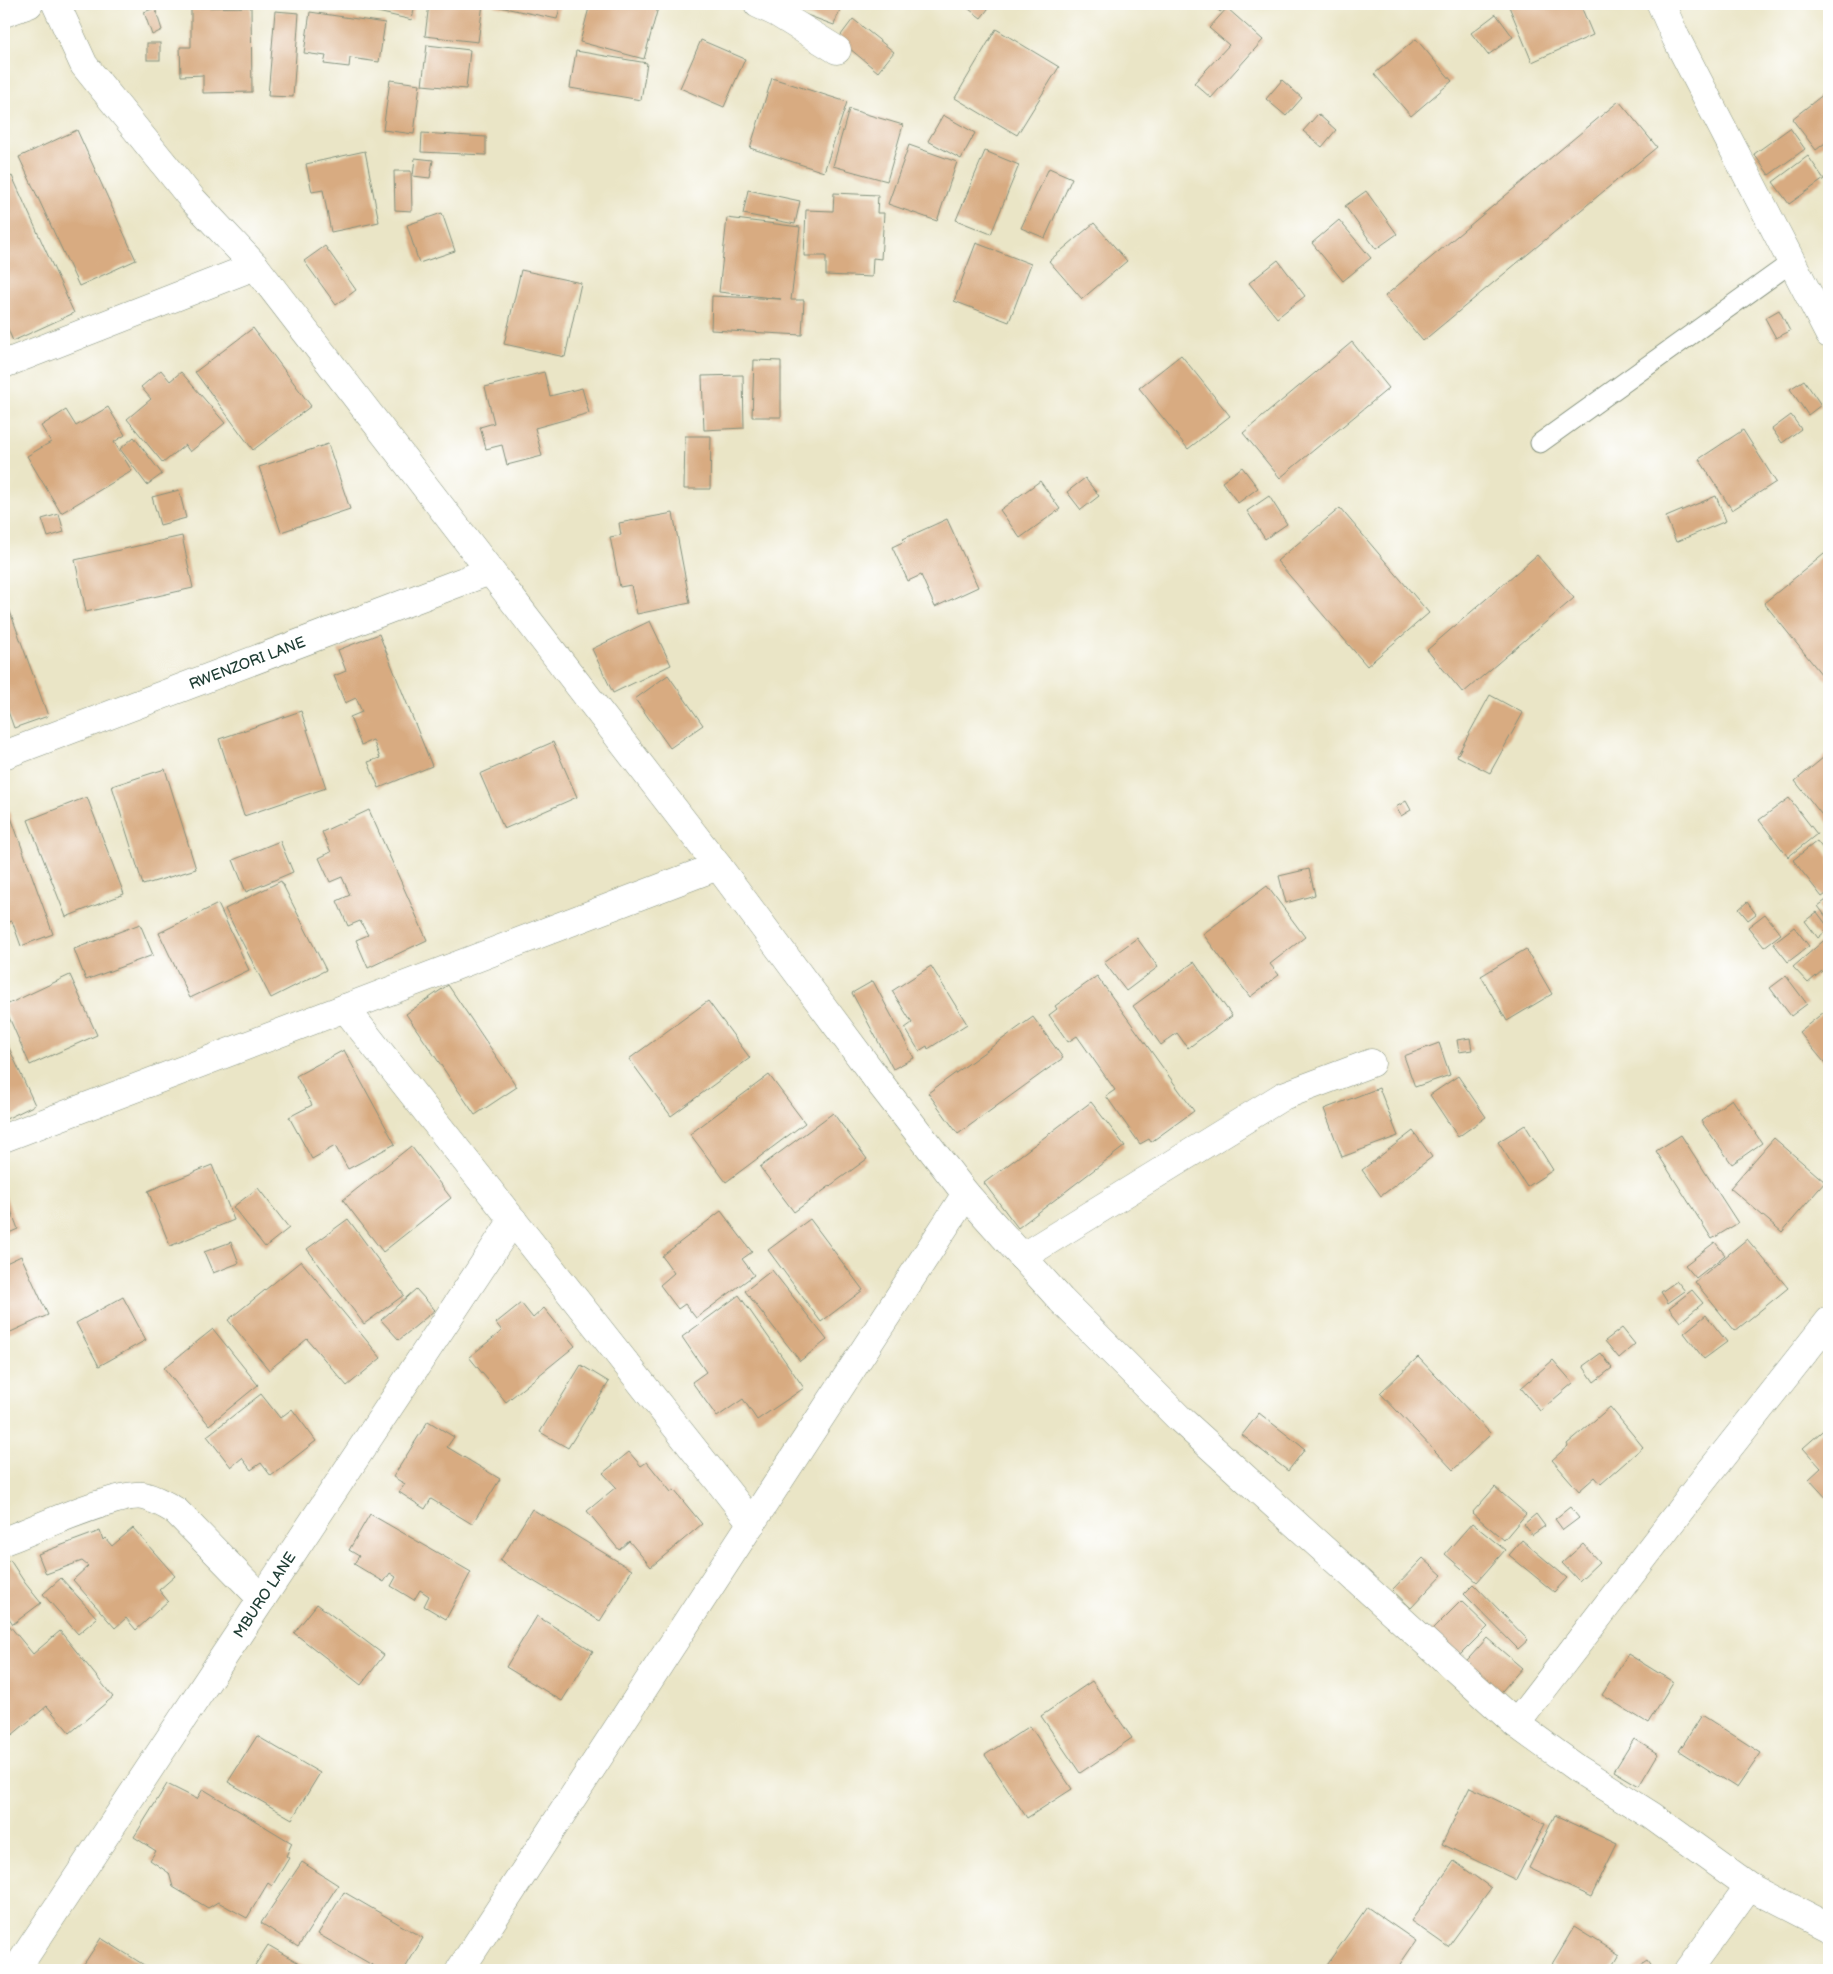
<svg xmlns="http://www.w3.org/2000/svg" width="1833" height="1974" font-family="'Balsamiq Sans',sans-serif">
<style>
.building{fill:#d8ab81}
.lines{fill:none;stroke-linecap:round;stroke-linejoin:round}
.service-casing{stroke:#84917d;stroke-width:21}
.minor-casing{stroke:#84917d;stroke-width:29}
.tertiary-casing{stroke:#84917d;stroke-width:29}
.service{stroke:#fff;stroke-width:19}
.minor{stroke:#fff;stroke-width:28}
.tertiary{stroke:#fff;stroke-width:28}
.labels{text-anchor:middle;stroke-width:4.5;stroke-linejoin:round;paint-order:stroke}
.street-label{font-size:15px;fill:#1f3d34;stroke:#fff}
</style>
<rect width="100%" height="100%" fill="#fff"/>
<filter id="ink" filterUnits="userSpaceOnUse"><feTurbulence type="fractalNoise" baseFrequency=".02" numOctaves="2"/><feDisplacementMap in="SourceGraphic" scale="10" xChannelSelector="R" yChannelSelector="G"/><feConvolveMatrix kernelMatrix="1 2 1 2 8 2 1 2 1" color-interpolation-filters="sRGB"/></filter>
<filter id="wash" filterUnits="userSpaceOnUse"><feTurbulence type="fractalNoise" baseFrequency=".0096" numOctaves="4" result="noise"/><feDisplacementMap in="SourceGraphic" scale="20" xChannelSelector="R" yChannelSelector="G"/><feGaussianBlur stdDeviation="1.12" result="paint"/><feColorMatrix in="noise" values="0 0 0 0 0 0 0 0 0 0 0 0 0 0 0 0 0 1.4 0 .05"/><feComposite in="paint" operator="in"/></filter>
<g filter="url(#wash)">
<rect width="100%" height="100%" fill="#eae5c6"/>
<g id="blocks">
<g class="building">
<polygon points="311,4 343,4 342,9"/>
<polygon points="357,4 415,4 412,20 356,7"/>
<polygon points="429,4 483,4 478,42 425,36"/>
<polygon points="496,4 561,4 557,19 495,6"/>
<polygon points="590,4 659,4 644,59 580,42"/>
<polygon points="787,4 842,4 834,25 785,7"/>
<polygon points="962,4 992,4 981,18"/>
<polygon points="1214,4 1230,4 1220,12"/>
<polygon points="1508,4 1580,4 1593,35 1532,62"/>
<polygon points="251,7 252,92 203,93 203,75 181,76 180,47 191,47 191,8"/>
<polygon points="155,8 162,30 152,35 144,12"/>
<polygon points="1227,8 1263,40 1211,98 1194,83 1229,45 1209,28"/>
<polygon points="275,11 299,13 293,97 268,96"/>
<polygon points="310,12 385,23 379,62 350,58 349,67 324,64 326,56 304,53"/>
<polygon points="1496,14 1513,37 1488,55 1471,33"/>
<polygon points="853,19 894,52 878,72 838,39"/>
<polygon points="996,29 1059,67 1017,135 955,98"/>
<polygon points="1416,39 1452,81 1411,116 1374,74"/>
<polygon points="701,40 745,59 724,107 680,88"/>
<rect x="147" y="43" width="13" height="17"/>
<polygon points="427,45 470,50 466,89 422,85"/>
<polygon points="576,51 647,63 641,100 570,88"/>
<polygon points="772,78 847,102 824,172 750,148"/>
<polygon points="390,80 420,84 414,134 383,130"/>
<polygon points="1282,80 1302,98 1286,116 1266,99"/>
<polygon points="1829,90 1829,140 1816,150 1792,119"/>
<polygon points="1619,101 1657,147 1423,341 1385,296"/>
<polygon points="849,109 903,125 887,181 833,166"/>
<polygon points="1318,114 1336,130 1322,147 1303,131"/>
<polygon points="943,115 975,133 961,159 928,141"/>
<polygon points="1790,128 1805,149 1769,175 1754,154"/>
<polygon points="77,130 136,260 79,286 19,157"/>
<polygon points="422,133 486,137 486,155 421,152"/>
<polygon points="909,145 957,162 937,221 888,204"/>
<polygon points="365,151 379,222 331,232 323,190 312,192 306,164"/>
<polygon points="985,151 1019,165 991,234 956,220"/>
<polygon points="1808,156 1824,179 1789,204 1773,182"/>
<polygon points="415,158 433,160 430,178 413,176"/>
<polygon points="1049,168 1072,178 1045,238 1021,228"/>
<polygon points="394,171 411,171 412,211 395,210"/>
<polygon points="12,176 74,313 13,341 4,320 4,180"/>
<polygon points="748,190 800,201 795,224 743,214"/>
<polygon points="1366,191 1397,234 1376,249 1345,206"/>
<polygon points="834,193 878,195 877,213 884,213 881,259 873,258 872,277 826,275 826,256 804,256 806,210 833,211"/>
<polygon points="442,213 455,251 419,263 407,225"/>
<polygon points="727,218 800,227 791,300 804,300 802,335 711,330 712,296 781,299 719,292"/>
<polygon points="1339,220 1371,258 1343,281 1312,243"/>
<polygon points="1094,223 1127,261 1082,299 1049,261"/>
<polygon points="976,243 1031,264 1009,322 954,301"/>
<polygon points="325,246 356,290 336,305 304,261"/>
<polygon points="1278,260 1305,296 1277,318 1249,283"/>
<polygon points="521,270 581,283 565,357 504,344"/>
<polygon points="1779,310 1790,331 1776,338 1765,318"/>
<polygon points="253,328 311,406 253,450 195,372"/>
<polygon points="1352,342 1389,388 1280,478 1243,433"/>
<polygon points="1181,355 1230,416 1188,449 1139,388"/>
<polygon points="754,360 781,361 781,417 752,417"/>
<polygon points="161,370 170,381 181,372 225,423 190,452 185,445 163,463 127,419 151,399 141,387"/>
<polygon points="544,372 550,396 582,388 589,413 535,428 542,456 507,465 502,445 486,449 480,427 494,423 485,387"/>
<polygon points="743,375 744,428 704,430 702,376"/>
<polygon points="1804,380 1821,405 1808,415 1790,389"/>
<polygon points="108,407 125,435 114,442 132,471 61,513 27,456 51,442 41,426 66,410 76,426"/>
<polygon points="1791,415 1801,429 1782,443 1772,429"/>
<polygon points="1743,430 1776,482 1732,510 1699,459"/>
<polygon points="685,436 711,436 710,489 684,489"/>
<polygon points="134,437 162,474 147,485 120,449"/>
<polygon points="328,444 350,509 281,532 259,467"/>
<polygon points="1242,467 1258,488 1238,503 1222,482"/>
<polygon points="1085,478 1099,496 1081,510 1067,492"/>
<polygon points="1040,481 1060,509 1020,538 1000,510"/>
<polygon points="179,490 186,518 160,525 152,497"/>
<polygon points="1269,496 1287,524 1265,539 1247,511"/>
<polygon points="1716,496 1726,521 1676,542 1666,517"/>
<polygon points="1340,508 1429,613 1367,666 1277,561"/>
<polygon points="673,513 690,603 637,614 631,585 620,587 610,537 621,535 619,523"/>
<polygon points="59,514 64,532 48,537 42,519"/>
<polygon points="947,519 978,587 935,607 921,575 908,581 892,547 905,541 903,539"/>
<polygon points="182,536 193,588 86,612 75,560"/>
<polygon points="1829,550 1829,677 1826,680 1764,603"/>
<polygon points="1537,555 1574,598 1463,693 1427,650"/>
<polygon points="4,595 48,716 14,728 4,700"/>
<polygon points="650,621 671,665 613,693 592,649"/>
<polygon points="379,634 432,766 379,788 368,762 380,758 373,740 361,745 350,717 362,712 356,698 345,703 334,676 346,671 338,650"/>
<polygon points="668,675 703,725 670,748 635,699"/>
<polygon points="1490,695 1523,713 1490,773 1457,756"/>
<polygon points="301,711 326,788 244,816 219,739"/>
<polygon points="553,742 577,797 504,829 480,774"/>
<polygon points="1829,753 1829,824 1795,781"/>
<polygon points="165,769 196,869 143,885 112,786"/>
<polygon points="87,797 124,894 66,917 28,820"/>
<polygon points="4,798 53,934 21,946 12,921 4,924"/>
<polygon points="1789,798 1817,834 1788,857 1759,820"/>
<polygon points="1406,801 1411,810 1401,816 1396,807"/>
<polygon points="369,810 427,940 368,968 356,940 368,935 360,921 348,926 337,901 350,895 342,877 330,882 319,858 331,852 322,832"/>
<polygon points="280,841 293,872 246,892 233,860"/>
<polygon points="1817,841 1829,857 1829,892 1822,897 1793,860"/>
<polygon points="1309,869 1315,895 1286,903 1279,876"/>
<polygon points="281,881 326,970 271,998 225,909"/>
<polygon points="1267,886 1305,937 1270,964 1279,975 1250,997 1203,934"/>
<polygon points="1829,898 1829,921 1818,906"/>
<polygon points="1747,902 1756,914 1748,920 1739,909"/>
<polygon points="218,904 249,970 190,998 159,933"/>
<polygon points="1817,912 1829,928 1818,938 1805,921"/>
<polygon points="1765,914 1781,934 1764,947 1748,927"/>
<polygon points="140,924 153,955 86,980 74,949"/>
<polygon points="1794,927 1809,946 1788,962 1773,943"/>
<polygon points="1829,936 1829,965 1808,983 1793,967"/>
<polygon points="1137,938 1158,967 1126,991 1104,962"/>
<polygon points="1526,949 1552,994 1507,1021 1481,976"/>
<polygon points="1194,962 1232,1016 1188,1048 1177,1033 1161,1045 1133,1006"/>
<polygon points="931,966 967,1024 928,1049 927,1046 919,1051 905,1028 912,1023 892,991"/>
<polygon points="70,975 97,1035 30,1065 4,1006"/>
<polygon points="1097,976 1194,1111 1151,1142 1149,1139 1140,1144 1106,1096 1115,1090 1077,1036 1068,1042 1049,1015 1057,1009 1055,1006"/>
<polygon points="1786,976 1807,1004 1791,1016 1770,988"/>
<polygon points="873,981 914,1058 893,1069 852,993"/>
<polygon points="448,985 517,1087 475,1115 406,1014"/>
<polygon points="708,1001 750,1058 671,1116 629,1059"/>
<polygon points="1829,1008 1829,1068 1799,1032"/>
<polygon points="1033,1017 1063,1058 958,1134 928,1093"/>
<polygon points="4,1037 35,1105 4,1120"/>
<polygon points="1470,1038 1472,1050 1459,1052 1457,1040"/>
<polygon points="1439,1043 1450,1075 1415,1087 1404,1056"/>
<polygon points="344,1050 395,1144 348,1169 335,1146 312,1159 289,1117 312,1105 296,1076"/>
<polygon points="769,1075 805,1123 726,1182 690,1134"/>
<polygon points="1458,1076 1486,1117 1458,1137 1430,1095"/>
<polygon points="1379,1088 1398,1136 1342,1157 1324,1109"/>
<polygon points="1732,1099 1762,1143 1732,1164 1701,1121"/>
<polygon points="1091,1102 1125,1146 1018,1228 984,1183"/>
<polygon points="833,1113 867,1159 794,1212 760,1167"/>
<polygon points="1525,1125 1553,1170 1527,1187 1498,1142"/>
<polygon points="1413,1131 1432,1157 1381,1196 1362,1170"/>
<polygon points="1681,1135 1738,1223 1712,1239 1656,1151"/>
<polygon points="1774,1138 1825,1182 1782,1232 1730,1188"/>
<polygon points="411,1146 451,1198 383,1252 343,1200"/>
<polygon points="212,1165 234,1220 170,1246 148,1191"/>
<polygon points="258,1188 289,1228 265,1247 233,1207"/>
<polygon points="4,1192 18,1229 4,1235"/>
<polygon points="721,1211 752,1252 742,1259 754,1275 696,1318 685,1304 678,1309 660,1285 674,1273 662,1256"/>
<polygon points="348,1219 404,1295 364,1324 307,1249"/>
<polygon points="810,1219 863,1290 821,1322 768,1250"/>
<polygon points="1747,1239 1788,1288 1735,1331 1695,1282"/>
<polygon points="231,1242 239,1263 213,1273 204,1252"/>
<polygon points="1715,1242 1725,1255 1696,1278 1685,1265"/>
<polygon points="21,1256 48,1315 4,1335 4,1264"/>
<polygon points="301,1261 381,1358 347,1386 307,1339 269,1370 228,1320"/>
<polygon points="772,1270 827,1340 800,1361 745,1291"/>
<polygon points="1677,1281 1685,1291 1668,1303 1661,1292"/>
<polygon points="416,1289 435,1310 399,1340 381,1320"/>
<polygon points="1692,1290 1703,1303 1680,1322 1669,1308"/>
<polygon points="739,1295 804,1388 757,1420 743,1399 717,1417 692,1382 706,1372 682,1337"/>
<polygon points="123,1297 146,1340 99,1366 76,1323"/>
<polygon points="521,1303 533,1318 544,1308 575,1346 506,1402 469,1357 502,1331 496,1323"/>
<polygon points="1706,1315 1727,1342 1704,1359 1684,1333"/>
<polygon points="1622,1328 1635,1344 1619,1358 1605,1341"/>
<polygon points="213,1329 258,1385 209,1425 164,1368"/>
<polygon points="1601,1353 1612,1368 1594,1382 1583,1366"/>
<polygon points="1418,1357 1491,1434 1453,1470 1380,1393"/>
<polygon points="1553,1360 1573,1383 1540,1411 1521,1388"/>
<polygon points="581,1365 609,1382 568,1448 540,1432"/>
<polygon points="261,1394 280,1418 292,1409 316,1441 271,1476 261,1463 251,1470 242,1458 231,1467 207,1436"/>
<polygon points="1610,1407 1643,1447 1601,1484 1595,1477 1579,1491 1552,1460 1568,1446 1567,1444"/>
<polygon points="1259,1413 1305,1449 1288,1471 1242,1435"/>
<polygon points="428,1421 454,1437 447,1447 500,1479 472,1524 431,1499 425,1509 399,1492 405,1484 393,1477"/>
<polygon points="1829,1425 1829,1501 1809,1479 1821,1468 1803,1448"/>
<polygon points="629,1452 641,1466 647,1462 671,1492 674,1490 702,1524 651,1567 629,1541 619,1550 587,1511 616,1487 603,1473"/>
<polygon points="1495,1487 1526,1514 1504,1540 1472,1513"/>
<polygon points="1570,1507 1579,1518 1563,1530 1555,1519"/>
<polygon points="532,1509 632,1570 600,1621 500,1561"/>
<polygon points="370,1514 471,1572 446,1619 424,1606 429,1596 420,1590 414,1600 391,1586 396,1577 390,1573 384,1582 354,1564 359,1556 349,1550"/>
<polygon points="1536,1514 1545,1526 1532,1535 1524,1524"/>
<polygon points="1472,1523 1505,1550 1477,1582 1445,1554"/>
<polygon points="133,1528 175,1576 159,1590 168,1601 136,1630 126,1618 115,1628 73,1580 88,1566 82,1561 46,1574 38,1554 100,1531 103,1540 105,1538 112,1546"/>
<polygon points="1522,1540 1567,1578 1554,1592 1509,1555"/>
<polygon points="1583,1544 1599,1562 1579,1581 1562,1563"/>
<polygon points="1423,1558 1442,1575 1411,1608 1392,1590"/>
<polygon points="10,1560 25,1583 41,1603 13,1624 4,1611 4,1564"/>
<polygon points="61,1578 97,1618 78,1634 43,1594"/>
<polygon points="1474,1584 1528,1640 1518,1649 1464,1594"/>
<polygon points="1461,1601 1488,1627 1454,1661 1428,1634"/>
<polygon points="317,1604 384,1655 361,1685 294,1633"/>
<polygon points="537,1616 593,1651 562,1701 506,1667"/>
<polygon points="9,1625 33,1654 60,1631 113,1697 70,1733 47,1706 12,1735 4,1725 4,1630"/>
<polygon points="1487,1638 1522,1668 1496,1698 1461,1667"/>
<polygon points="1628,1654 1673,1682 1648,1723 1602,1695"/>
<polygon points="1092,1681 1132,1738 1080,1773 1041,1716"/>
<polygon points="1702,1715 1761,1753 1737,1788 1679,1751"/>
<polygon points="1030,1726 1072,1789 1027,1818 985,1755"/>
<polygon points="257,1736 320,1773 292,1819 228,1782"/>
<polygon points="1634,1739 1658,1754 1639,1786 1614,1771"/>
<polygon points="167,1784 197,1799 203,1789 292,1843 286,1856 289,1858 272,1886 268,1883 247,1918 218,1902 208,1908 173,1887 169,1873 150,1860 156,1851 134,1837"/>
<polygon points="1470,1787 1545,1824 1516,1880 1442,1844"/>
<polygon points="1555,1815 1617,1844 1591,1897 1529,1868"/>
<polygon points="1454,1861 1491,1888 1448,1947 1411,1921"/>
<polygon points="302,1862 338,1885 298,1947 261,1923"/>
<polygon points="344,1892 423,1938 404,1970 381,1970 318,1934"/>
<polygon points="1367,1907 1416,1941 1396,1970 1323,1970"/>
<polygon points="1574,1927 1619,1955 1610,1970 1563,1970 1552,1964"/>
<polygon points="101,1938 152,1970 80,1970"/>
<polygon points="268,1945 311,1970 252,1970"/>
<polygon points="1647,1960 1654,1970 1632,1970"/>
</g>
</g>
</g>
<g filter="url(#ink)">
<use href="#blocks" fill-opacity="0" stroke="#84917d" stroke-width="1"/>
<g class="lines">
<defs>
<polyline id="service" points="1540,443 1792,262"/>
<g id="minor">
<polyline points="758,4 777,13 837,50"/>
<polyline points="1661,4 1676,38 1829,334"/>
<polyline points="4,13 29,4"/>
<polyline points="4,364 255,266"/>
<path id="s1" d="M4 755 490 571"/>
<polyline points="345,1008 752,1523"/>
<polyline points="4,1138 718,866"/>
<polyline points="1022,1257 1283,1096 1371,1063"/>
<path d="M4 1541C32 1531 118 1491 144 1496 156 1499 166 1505 176 1511L262 1599"/>
<polyline points="1516,1724 1701,1483 1829,1321"/>
<path id="s2" d="M16 1970 513 1220"/>
<polyline points="460,1970 966,1194"/>
<polyline points="1688,1970 1749,1886"/>
</g>
<polyline id="tertiary" points="56,4 84,65 193,200 255,266 718,866 879,1082 966,1194 1061,1300 1179,1418 1516,1724 1578,1769 1652,1816 1749,1886 1829,1927"/>
</defs>
<use href="#service" class="service-casing"/>
<use href="#minor" class="minor-casing"/>
<use href="#tertiary" class="tertiary-casing"/>
<use href="#service" class="service"/>
<use href="#minor" class="minor"/>
<use href="#tertiary" class="tertiary"/>
</g>
</g>
<g class="labels">
<g class="street-label">
<text dy="5" stroke="none"><textPath href="#s1" startOffset="260">RWENZORI LANE</textPath></text>
<text dy="5" stroke="none"><textPath href="#s2" startOffset="450">MBURO LANE</textPath></text>
</g>
</g>
<rect width="1833" height="1974" fill="none" stroke="#fff" stroke-width="20"/>
</svg>
